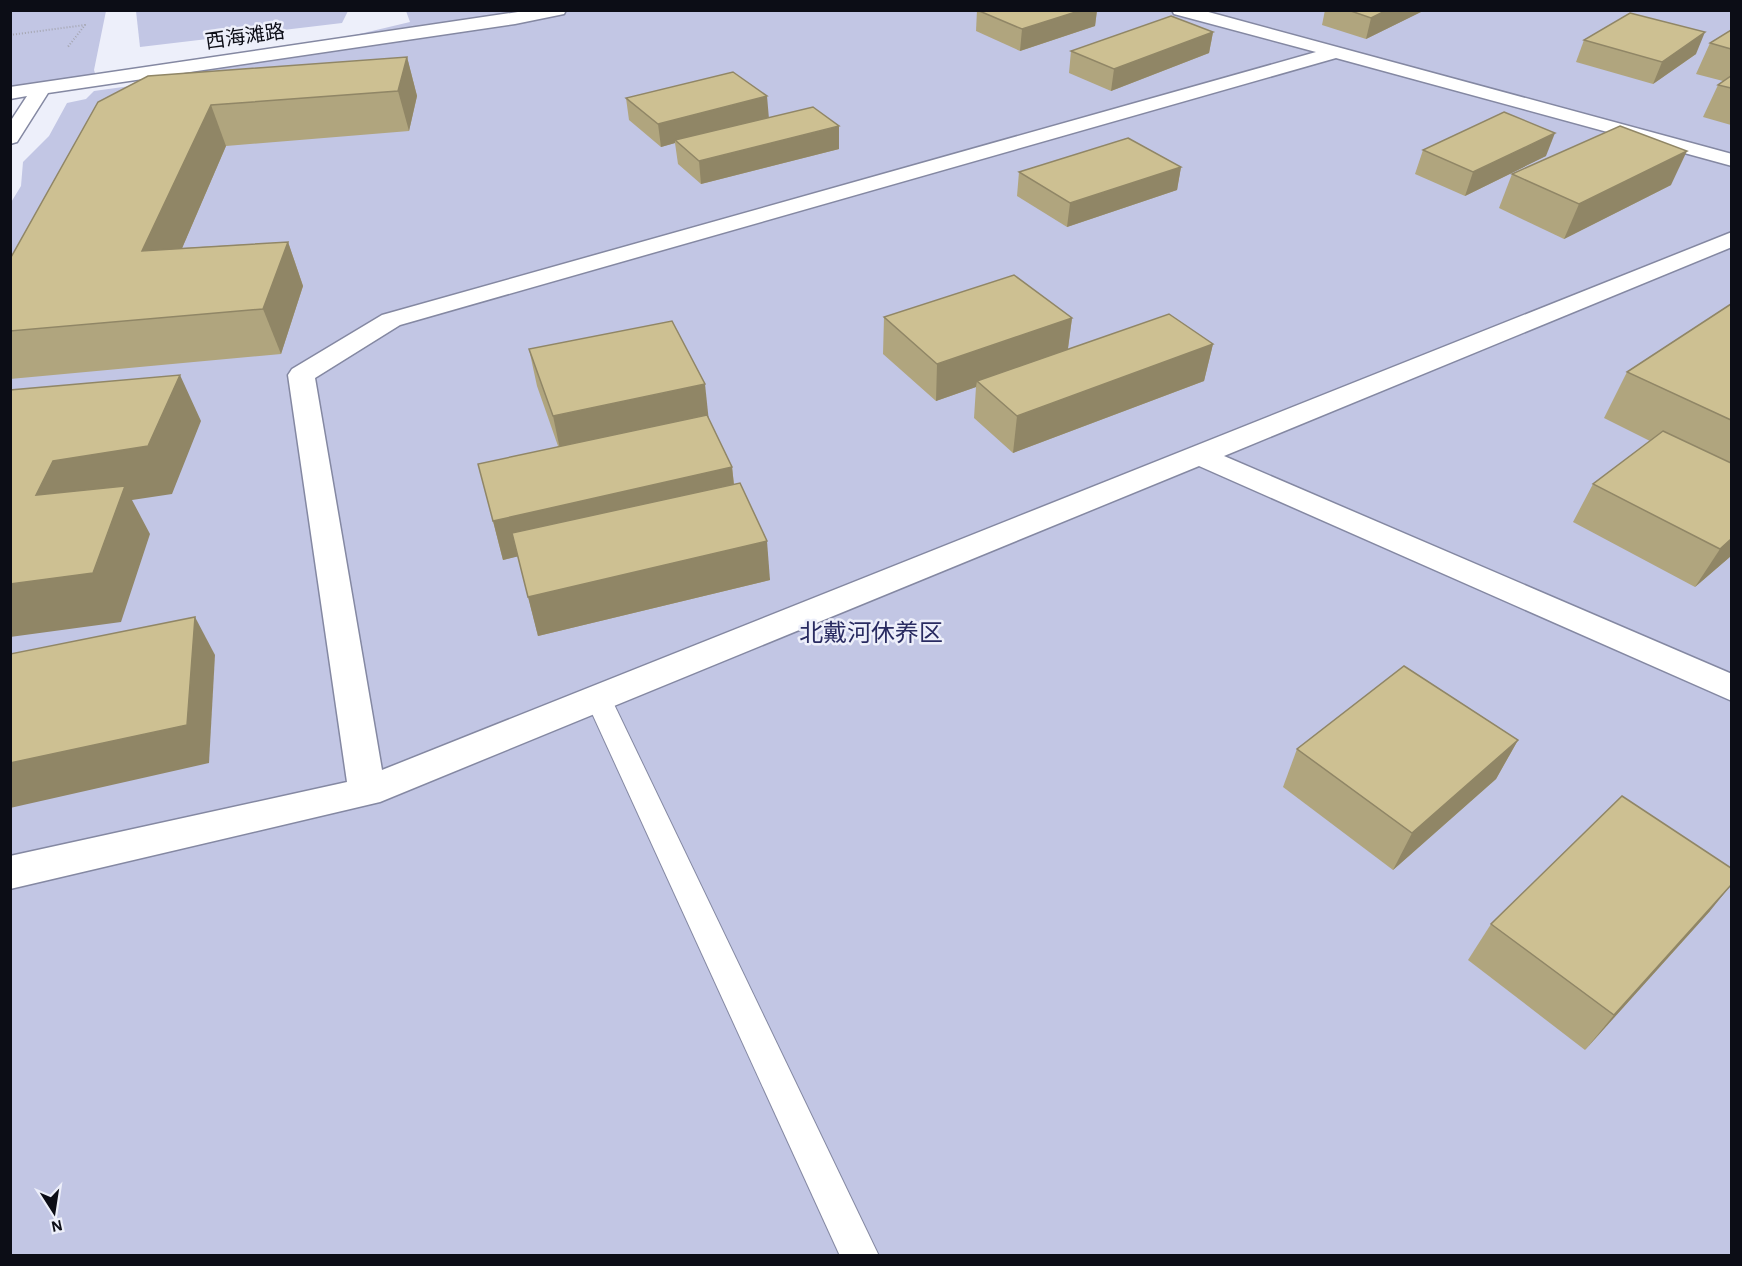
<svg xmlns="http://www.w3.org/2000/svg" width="1742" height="1266" font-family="'Alegreya Sans','Noto Sans SC',sans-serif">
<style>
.green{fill:#c2c6e4}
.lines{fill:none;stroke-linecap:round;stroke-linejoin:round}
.lane-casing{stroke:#8488a2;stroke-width:2}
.street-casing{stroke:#8488a2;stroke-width:3}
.secondary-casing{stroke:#8488a2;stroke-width:3}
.path{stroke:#a5a6b1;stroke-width:2;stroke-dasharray:1 2;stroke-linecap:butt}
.lane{fill:#fff;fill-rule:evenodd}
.street{fill:#fff;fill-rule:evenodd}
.secondary{fill:#fff;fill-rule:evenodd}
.wall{fill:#b0a57e}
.shaded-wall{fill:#908666}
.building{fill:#cdc092;stroke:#908666;stroke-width:1.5}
.labels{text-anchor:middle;stroke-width:5;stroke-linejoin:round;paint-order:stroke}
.far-street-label{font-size:20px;fill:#0c0d16;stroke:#edeffa}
.park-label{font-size:24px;fill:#292b61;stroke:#edeffa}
</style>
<rect width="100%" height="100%" fill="#edeffa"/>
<g class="green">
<polygon points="10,11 106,11 94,70 96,76 11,88"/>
<polygon points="136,11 136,10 348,11 342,23 140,47"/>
<polygon points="406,11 1731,11 1731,1255 11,1256 10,204 21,186 23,162 49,136 67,103 86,99 94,91 152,83 410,22"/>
</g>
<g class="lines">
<defs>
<polygon id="lane" points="598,688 607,691 611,698 879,1256 840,1256 585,698 589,691"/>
<polygon id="street" points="1172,10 1201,10 1732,154 1732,166 1336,58 400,325 315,378 382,770 1732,232 1732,247 1224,456 1732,674 1732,701 1199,466 380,802 10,889 10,856 347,782 288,375 292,369 382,315 1316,52 1174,14"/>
<polygon id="secondary" points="531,10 566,10 564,14 515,24 48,93 17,142 10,144 10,122 27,96 10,99 10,87"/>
</defs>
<use href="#lane" class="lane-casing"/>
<use href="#street" class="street-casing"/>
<use href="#secondary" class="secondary-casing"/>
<polyline class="path" points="10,35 85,25 67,48"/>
<use href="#lane" class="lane"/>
<use href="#street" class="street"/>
<use href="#secondary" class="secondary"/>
</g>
<g class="wall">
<polygon points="977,10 1097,10 1095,26 1020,51 976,31"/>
<polygon points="1325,10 1425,10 1366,39 1322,25"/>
<polygon points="1731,30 1731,125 1703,117 1718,85 1723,81 1696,74 1710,43"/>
<polygon points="1213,32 1209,53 1111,91 1069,73 1071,51"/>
<polygon points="1584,40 1696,54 1653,84 1576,62"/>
<polygon points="407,57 417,96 409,131 226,146 182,248 288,242 303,286 281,354 10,379 10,259 98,102"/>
<polygon points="626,98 769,118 839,149 701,184 678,164 675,143 661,147 629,120"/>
<polygon points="1423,150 1546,156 1465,196 1415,174"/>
<polygon points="1181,167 1177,190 1067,227 1017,196 1019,172"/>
<polygon points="1512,174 1671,185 1564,239 1499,208"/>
<polygon points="1731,304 1731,556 1695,587 1573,522 1593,484 1650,441 1604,418 1627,372"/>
<polygon points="884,317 1072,318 1068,349 1213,344 1204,381 1013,453 974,418 976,387 936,401 883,354"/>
<polygon points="529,349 708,418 732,467 734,484 770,580 538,636 518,556 503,560 493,521 558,446 537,386"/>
<polygon points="1518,740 1496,779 1393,870 1283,787 1297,749"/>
<polygon points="1710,911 1585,1050 1468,960 1491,924"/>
</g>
<g class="shaded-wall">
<polygon points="1082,10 1097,10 1095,26 1020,51 1022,29"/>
<polygon points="1387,10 1425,10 1366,39 1371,18"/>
<polygon points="1213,32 1209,53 1111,91 1114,69"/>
<polygon points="1705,32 1696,54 1653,84 1662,62"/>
<polygon points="407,57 417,96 409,131 398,91"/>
<polygon points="767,96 769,119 675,140 675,143 661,147 658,124"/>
<polygon points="211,105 226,146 162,295 142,251"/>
<polygon points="839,126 839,149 701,184 699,161"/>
<polygon points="1555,133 1546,156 1465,196 1473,172"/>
<polygon points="1687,151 1671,185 1564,239 1579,204"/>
<polygon points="1181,167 1177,190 1067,227 1070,203"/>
<polygon points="288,242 303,286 281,354 263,309"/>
<polygon points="1072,318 1067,355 977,381 976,387 936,401 937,364"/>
<polygon points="1213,344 1204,381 1013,453 1017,416"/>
<polygon points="180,375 201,421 172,494 132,500 150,534 121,622 10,637 10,584 36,495 53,461"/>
<polygon points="705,384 709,422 561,454 553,416"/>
<polygon points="732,467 736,505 503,560 493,521"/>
<polygon points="1731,539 1731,556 1695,587 1720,549"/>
<polygon points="767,541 770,580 538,636 528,597"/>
<polygon points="195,617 215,655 209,763 10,808 10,763"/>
<polygon points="1518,740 1496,779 1393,870 1412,833"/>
<polygon points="1731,885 1710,911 1585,1050 1614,1015"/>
</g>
<g class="building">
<polygon points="977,10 1082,10 1022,29"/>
<polygon points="1348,10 1387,10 1371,18"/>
<polygon points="1630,13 1705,32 1662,62 1584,40"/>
<polygon points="1171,16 1213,32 1114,69 1071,51"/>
<polygon points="1731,30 1731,49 1710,43"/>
<polygon points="407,57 398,91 211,105 142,251 288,242 263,309 10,331 10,259 98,102 148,76"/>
<polygon points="733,72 767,96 658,124 626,98"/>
<polygon points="1731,76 1731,88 1718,85"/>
<polygon points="813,107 839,126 699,161 675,140"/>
<polygon points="1504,112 1555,133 1473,172 1423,150"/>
<polygon points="1620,126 1687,151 1579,204 1512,174"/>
<polygon points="1128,138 1181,167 1070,203 1019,172"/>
<polygon points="1014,275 1072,318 937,364 884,317"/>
<polygon points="1731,304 1731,420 1627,372"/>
<polygon points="1169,314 1213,344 1017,416 977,381"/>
<polygon points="672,321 705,384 553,416 529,349"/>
<polygon points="180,375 148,446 53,461 36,495 125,486 93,573 10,584 10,390"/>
<polygon points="707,415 732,467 493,521 478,464"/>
<polygon points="1663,431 1731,463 1731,539 1720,549 1593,484"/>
<polygon points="740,483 767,541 528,597 512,533"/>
<polygon points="195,617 187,725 10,763 10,654"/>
<polygon points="1404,666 1518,740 1412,833 1297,749"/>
<polygon points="1622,796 1731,868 1731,885 1614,1015 1491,924"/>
</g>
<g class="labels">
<g class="far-street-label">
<text transform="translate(245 36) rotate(-8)" y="7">西海滩路</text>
</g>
<g class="park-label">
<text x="871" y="641">北戴河休养区</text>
</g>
</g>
<rect width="1742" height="1266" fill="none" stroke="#0c0d16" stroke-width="24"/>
<g transform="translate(54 1212) rotate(168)" stroke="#edeffa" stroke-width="4.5" paint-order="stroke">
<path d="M0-4.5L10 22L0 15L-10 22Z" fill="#0c0d16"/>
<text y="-9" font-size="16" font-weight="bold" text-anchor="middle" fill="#0c0d16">N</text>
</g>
</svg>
